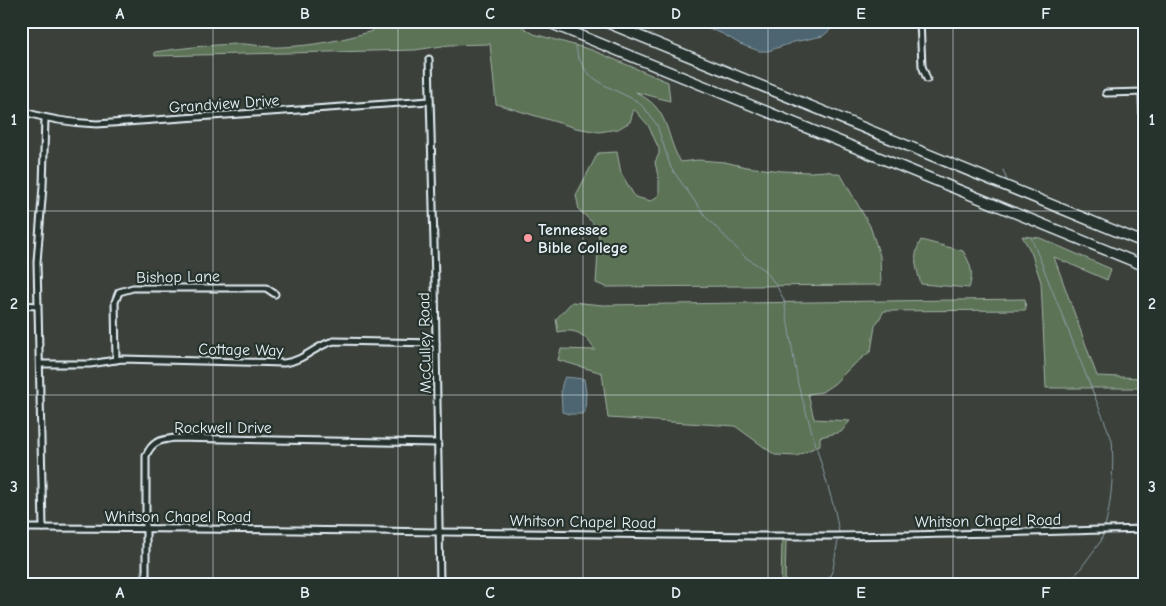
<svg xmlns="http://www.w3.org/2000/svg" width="1166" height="606" font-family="'Comic Neue',sans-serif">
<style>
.green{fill:#5d7356;stroke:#a2b2a7}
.water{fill:#4d6571;stroke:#8b9da7}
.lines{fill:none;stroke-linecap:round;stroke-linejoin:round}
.stream{stroke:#8b9da7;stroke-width:1}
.street-casing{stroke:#e8f1f8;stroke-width:9}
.highway-casing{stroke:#e8f1f8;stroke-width:12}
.street{stroke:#26332d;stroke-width:5}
.highway{stroke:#26332d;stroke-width:9}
.grid{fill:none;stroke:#e8f1f8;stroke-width:1;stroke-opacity:0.55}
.poi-dot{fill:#ff9aa2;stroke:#26332d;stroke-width:2}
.labels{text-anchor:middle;stroke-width:4.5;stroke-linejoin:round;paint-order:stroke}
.street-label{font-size:16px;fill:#e8f1f8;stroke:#26332d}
.poi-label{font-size:16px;font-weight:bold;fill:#e8f1f8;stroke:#26332d;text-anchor:start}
.neatline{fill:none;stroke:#e8f1f8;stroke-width:2}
.grid-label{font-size:16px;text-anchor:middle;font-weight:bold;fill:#e8f1f8}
</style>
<rect width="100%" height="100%" fill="#3b403a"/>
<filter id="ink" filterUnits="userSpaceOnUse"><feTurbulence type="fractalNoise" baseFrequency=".02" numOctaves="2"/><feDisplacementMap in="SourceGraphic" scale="10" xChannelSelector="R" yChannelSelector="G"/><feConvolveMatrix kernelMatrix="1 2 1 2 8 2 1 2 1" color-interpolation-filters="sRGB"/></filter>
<g filter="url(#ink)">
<g class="green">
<path d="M375 21H513L534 34 592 50 668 82 670 101 636 92C642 96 650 100 655 106 669 120 669 145 681 162L698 160 725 162 746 167 782 171 810 172 827 171 841 175 870 226 880 256 881 285 606 287 596 283 599 237 593 223 579 210 576 195 598 153 617 152 621 173 635 197 651 201 659 195V181L655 162 659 154V149L648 125 634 109 630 122 618 129 599 132 576 128 496 104 490 44 449 45 415 50 155 56V52C181 48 208 45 235 44 250 43 266 48 281 47 312 46 343 40 372 31Z"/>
<polygon points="1022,236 1040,238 1111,269 1107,280 1054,257 1097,376 1145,378 1145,388 1046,388 1041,282 1031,252"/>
<path d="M921 240 963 251C971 264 974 273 969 288L921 284C916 267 912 257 921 240Z"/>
<path d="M1025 299 1026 310 884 311 875 326 871 351 852 366 834 384 822 392 808 394 814 419 850 421 841 432 820 437V445L797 456 775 455 735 426 608 418 602 373 558 360 561 349 595 350C585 335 577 328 558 332L556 319 572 302 603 305Z"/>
<polygon points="786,540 785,585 781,585 782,541"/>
</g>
<g class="water">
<polygon points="690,21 834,21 830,30 823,36 794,42 768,51 759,51 740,44 723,34"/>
<path d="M565 377 584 379 586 392 585 412 582 414H569L562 412C562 400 559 387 565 377Z"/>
</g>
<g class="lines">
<g class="stream">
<polyline points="576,46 578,57 584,68 591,76 606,86 637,101 646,110 657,125 671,168 686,189 707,218 745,257 765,270 776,285 784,300 798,384 835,511 839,532"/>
<polyline points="1003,170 1008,183"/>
<path d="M1031 237 1112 440C1114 465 1112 501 1105 526"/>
<polyline points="826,585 833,569 838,540"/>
<polyline points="1062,585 1078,572 1101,541 1103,534"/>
</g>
<defs>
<g id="street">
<polyline points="920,21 922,66 927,79"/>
<polyline points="429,59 435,281 440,585"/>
<polyline points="1142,92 1143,127 1145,137"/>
<polyline points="1106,93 1144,92"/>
<path d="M21 111C46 119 71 123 97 124L430 101"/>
<polyline points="21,305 37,306"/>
<polyline points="116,360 115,302 119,292 133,288 266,288 275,294"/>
<path d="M40 364H90L122 359 284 363C304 361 316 345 334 341L436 343"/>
<path d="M21 528C268 528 514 534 761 536 889 537 1017 532 1145 529"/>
<polyline points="43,528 37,262 43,186 45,118"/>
<path d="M146 585V456C152 441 160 440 175 438L437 443"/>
</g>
<g id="highway">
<polyline points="545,21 1145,266"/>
<polyline points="603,21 1145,243"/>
</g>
</defs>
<use href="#street" class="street-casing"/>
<use href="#highway" class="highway-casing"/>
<use href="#street" class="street"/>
<use href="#highway" class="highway"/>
</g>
</g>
<path class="grid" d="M213 21V585M398 21V585M583 21V585M768 21V585M953 21V585M21 211H1145M21 395H1145"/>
<circle class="poi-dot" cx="528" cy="238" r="5"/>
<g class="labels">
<g class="street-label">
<text transform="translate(224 103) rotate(-4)" y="6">Grandview Drive</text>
<text transform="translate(178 276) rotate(-1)" y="6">Bishop Lane</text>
<text transform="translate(424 343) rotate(-91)" y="6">McCulley Road</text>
<text transform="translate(241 349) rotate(1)" y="6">Cottage Way</text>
<text x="223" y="433">Rockwell Drive</text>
<text x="178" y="522">Whitson Chapel Road</text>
<text transform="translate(988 520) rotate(-1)" y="6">Whitson Chapel Road</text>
<text transform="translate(583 521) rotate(1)" y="6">Whitson Chapel Road</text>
</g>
<g class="poi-label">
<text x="538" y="235">Tennessee<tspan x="538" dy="18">Bible College</tspan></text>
</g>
</g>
<rect width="1166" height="606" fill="none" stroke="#26332d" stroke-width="55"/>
<rect x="28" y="28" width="1110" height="550" class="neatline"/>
<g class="grid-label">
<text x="120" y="19">A</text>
<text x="305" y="19">B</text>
<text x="490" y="19">C</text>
<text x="676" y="19">D</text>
<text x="861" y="19">E</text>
<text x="1046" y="19">F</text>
<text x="14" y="125">1</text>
<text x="1152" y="125">1</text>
<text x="14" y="309">2</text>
<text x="1152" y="309">2</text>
<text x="14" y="492">3</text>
<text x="1152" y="492">3</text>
<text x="120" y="598">A</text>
<text x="305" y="598">B</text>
<text x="490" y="598">C</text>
<text x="676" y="598">D</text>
<text x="861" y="598">E</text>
<text x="1046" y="598">F</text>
</g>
</svg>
